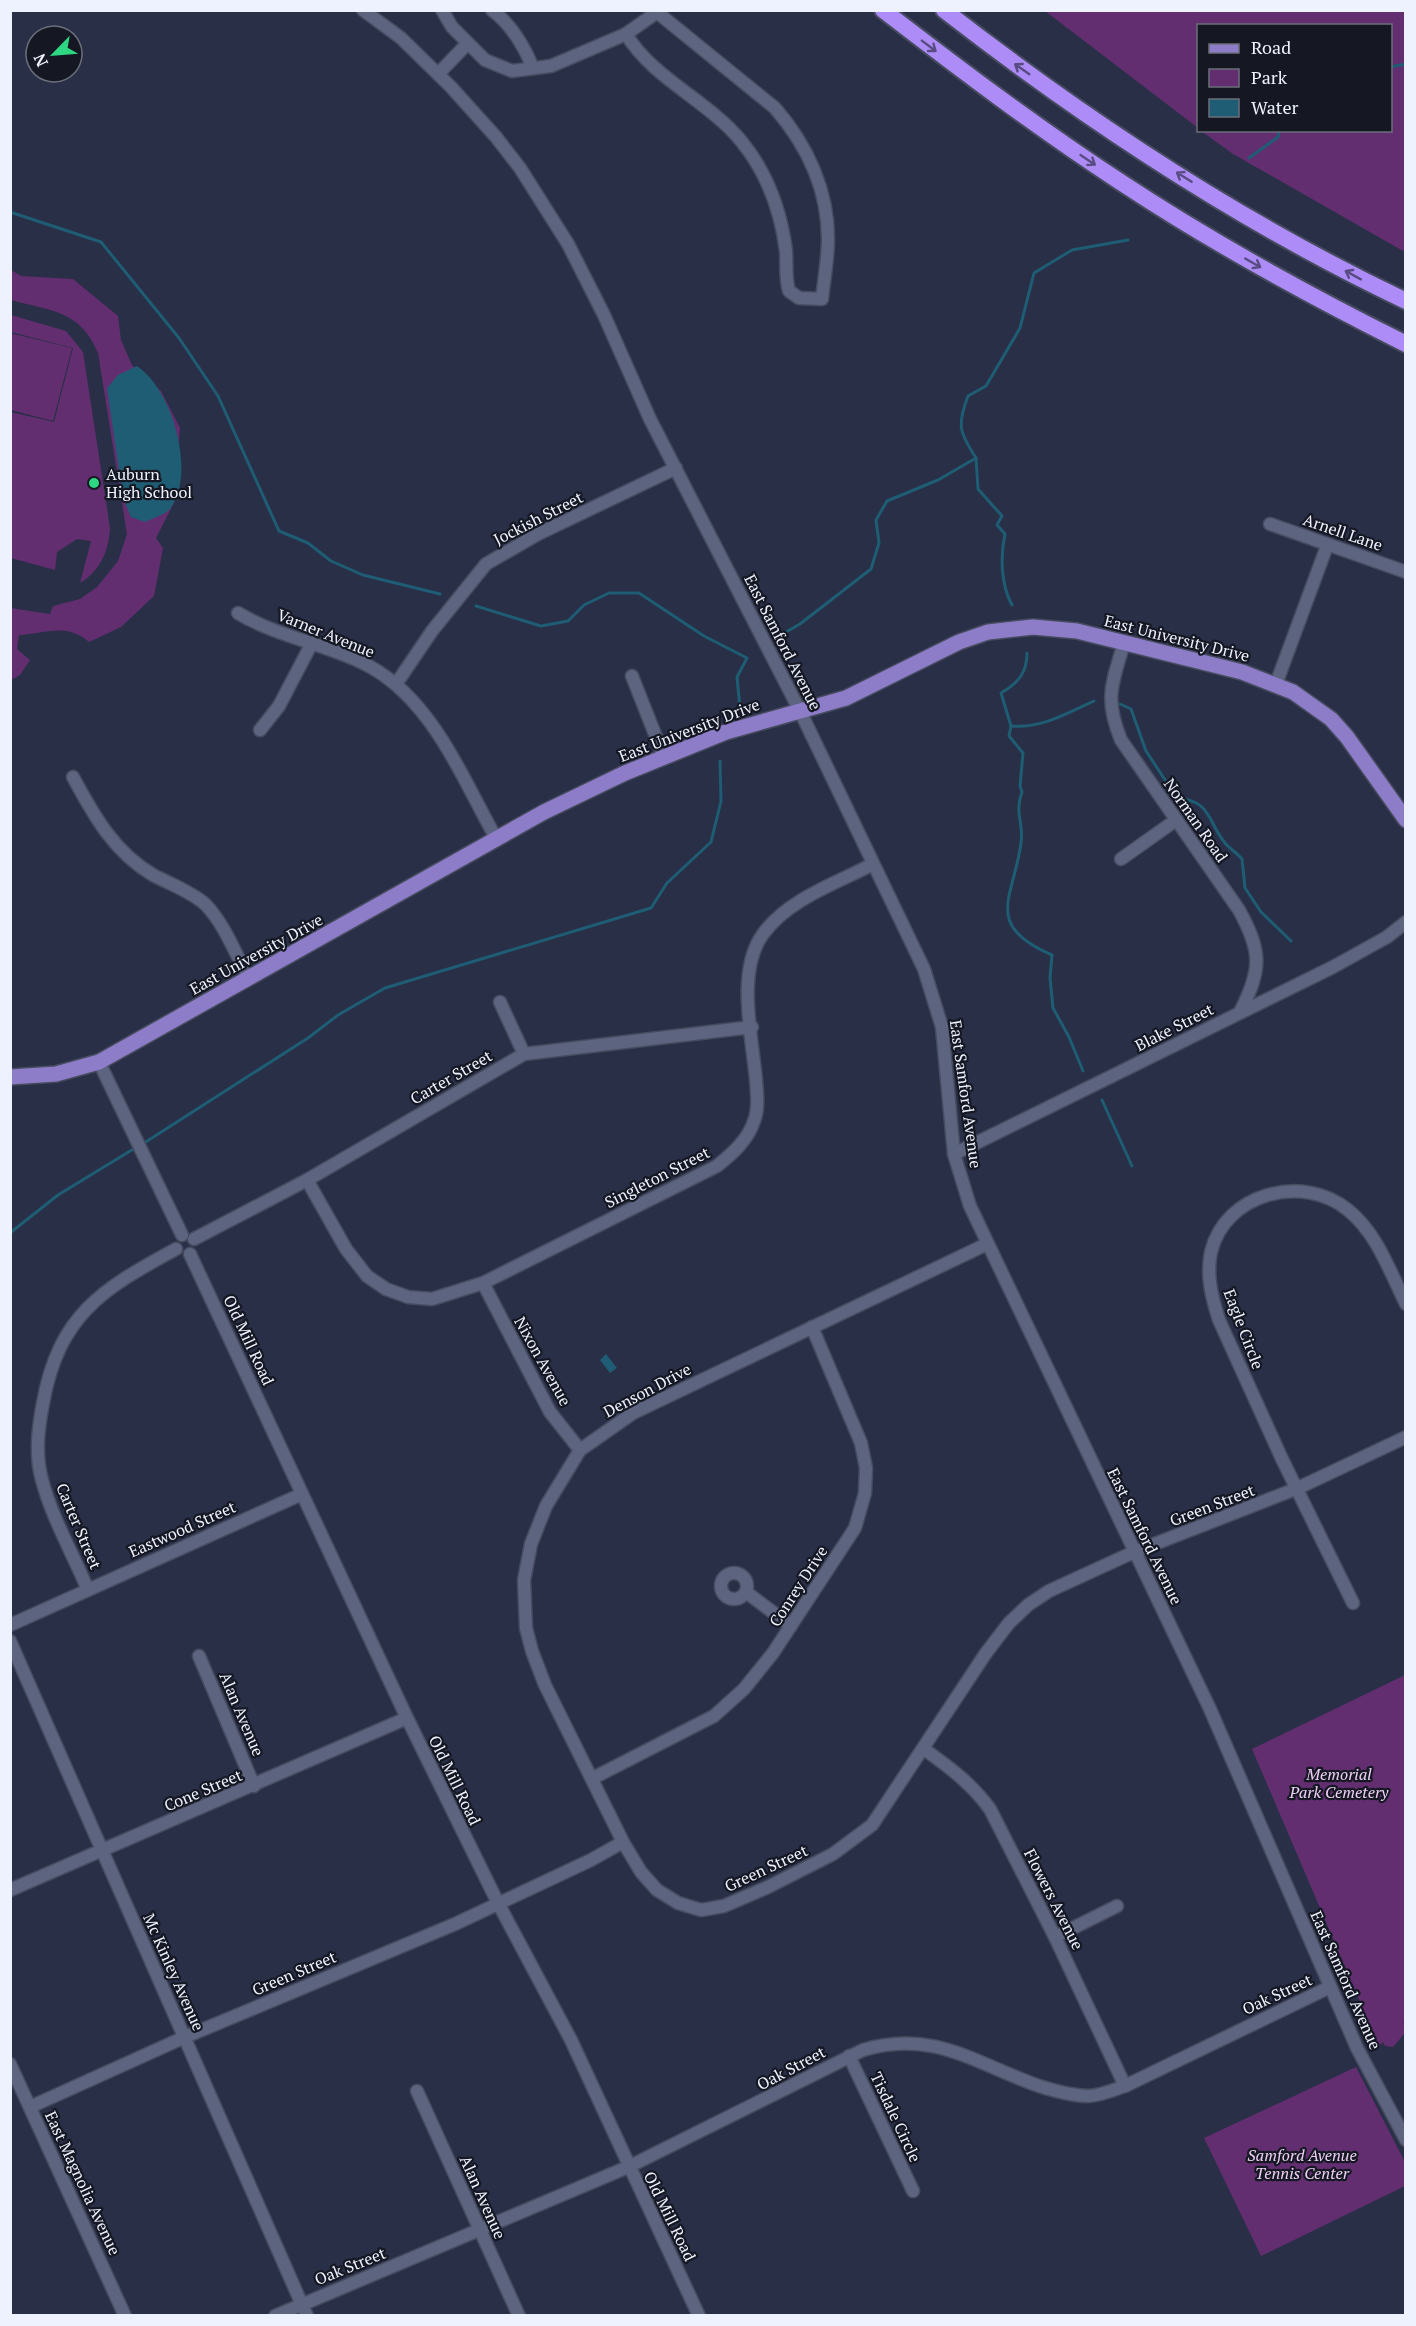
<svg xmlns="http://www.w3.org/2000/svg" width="1416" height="2326" font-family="'PT Serif',serif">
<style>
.green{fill:#622e6f}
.water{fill:#1e5d73}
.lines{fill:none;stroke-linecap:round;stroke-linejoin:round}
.stream{stroke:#1e5d73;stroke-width:3}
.minor-casing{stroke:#464b5f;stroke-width:15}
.major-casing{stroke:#464b5f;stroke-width:18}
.highway-casing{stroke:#464b5f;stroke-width:20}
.minor{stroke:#5c647f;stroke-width:12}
.major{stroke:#8d7cc8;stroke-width:15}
.highway{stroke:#ad8cf8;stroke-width:16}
.oneway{stroke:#594c83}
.poi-dot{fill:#2ed883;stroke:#151823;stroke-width:2}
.labels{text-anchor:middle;stroke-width:4.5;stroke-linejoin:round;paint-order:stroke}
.poi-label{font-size:16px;fill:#eef2ff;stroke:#151823;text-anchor:start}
.street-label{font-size:16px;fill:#eef2ff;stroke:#151823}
.park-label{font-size:16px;font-style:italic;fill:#efd0f6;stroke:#151823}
</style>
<rect width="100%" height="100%" fill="#282f47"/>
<g class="green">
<polygon points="1045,11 1405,11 1406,247 1403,251 1233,154 1201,131 1390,130 1390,26 1198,26 1198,128"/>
<path d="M11 270 21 276 73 279 118 316 121 340 132 365 161 391 180 428 175 501 156 538 163 548 154 596 121 627 89 642C66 622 46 634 19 635L17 649 30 660 20 675 11 680V608L50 614 53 606 80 599 97 587 118 561 127 534 98 353C80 310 51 311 11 300Z"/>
<path d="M11 315 66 331 83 352 110 528C109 551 100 571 80 583L91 541 77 539 57 552 55 570 11 558V412L54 422 73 348 11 332Z"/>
<polygon points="10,333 72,348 53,421 11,410"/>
<polygon points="1405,1675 1406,2020 1401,2025 1405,2022 1405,2033 1393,2047 1385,2046 1383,2042 1379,2046 1252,1749"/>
<polygon points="1356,2067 1405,2162 1405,2186 1261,2256 1204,2138"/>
</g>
<g class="water">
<path d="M137 366C172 389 197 473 170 509 165 515 152 518 145 522L131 517 123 498 107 388 118 375Z"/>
<polygon points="606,1354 617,1368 610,1373 600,1360"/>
</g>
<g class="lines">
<g class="stream">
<polyline points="1390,67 1406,64"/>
<polyline points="1249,158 1278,137 1279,130"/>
<polyline points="10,212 101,242 179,338 218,396 279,531 308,543 331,561 363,575 440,594"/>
<path d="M976 458 978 489 1002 516 997 525 1005 534C1000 557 1001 585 1012 605"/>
<polyline points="476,606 541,626 568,621 584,605 609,593 639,593 704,636 747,658 737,677 740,708"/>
<path d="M779 636 800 624 871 569 879 543 876 520 887 501 938 480 976 458C959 432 957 425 968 396L986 386 1020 328 1034 273 1072 250 1128 240"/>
<path d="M1027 653C1027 673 1018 683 1001 693L1011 726 1009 736 1023 753 1020 786 1022 792C1014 814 1024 822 1021 843 1014 897 982 925 1052 955L1050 978 1053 1008 1069 1037 1083 1071"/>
<path d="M1120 704 1131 709 1146 751 1177 798C1212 801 1207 821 1225 843 1230 849 1237 853 1242 859L1245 888 1261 912 1291 941"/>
<path d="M1011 726C1041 729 1067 713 1094 701"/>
<polyline points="1102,1100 1132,1166"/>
<polyline points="141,1145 308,1038 338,1015 385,988 651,908 667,883 711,842 721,801 720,761"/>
<polyline points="10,1233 58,1195 135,1148"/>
</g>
<defs>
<g id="minor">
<polyline points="363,10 401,38 451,87 496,137 520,168 568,244 604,315 650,419 801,713 924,969 942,1027 954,1154 970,1206 1210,1709 1357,2048 1406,2140"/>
<polyline points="442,10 452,27 485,60 512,71 551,66 626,34 660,10"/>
<path d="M492 10C512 25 524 46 533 68"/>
<path d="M626 34C653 79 709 101 742 142 767 173 781 212 786 251 787 264 785 278 789 291L799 298 822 299C824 279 828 259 828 239 828 190 807 145 775 108L658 13"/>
<polyline points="438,74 468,43"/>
<polyline points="1270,524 1406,572"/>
<path d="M238 613C276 636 321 643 361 662 430 694 461 776 496 838"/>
<path d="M1124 643C1112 684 1104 698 1121 740L1239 910C1262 952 1262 969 1240 1012"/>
<polyline points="632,676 664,757"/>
<polyline points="396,684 432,631 486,564 538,534 676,468"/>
<polyline points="1276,684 1327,546"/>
<polyline points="260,730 279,706 312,643"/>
<path d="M73 777C94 816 114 852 153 875 170 884 190 891 205 904 224 923 236 955 249 979"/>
<polyline points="1121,859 1176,820"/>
<polyline points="500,1002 524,1054"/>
<polyline points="99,1062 182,1235"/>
<polyline points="954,1154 1333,967 1387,937 1406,922"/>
<path d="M307 1180 346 1249 367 1276 386 1289 408 1297 432 1299 483 1283 717 1166C732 1154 748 1140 754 1121 759 1109 757 1093 756 1080 752 1036 736 971 763 934 788 899 837 883 873 864"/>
<polyline points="194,1239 307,1180 524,1054 752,1027"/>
<polyline points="987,1244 633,1413 580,1450 546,1506 531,1544 524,1580 526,1628 532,1651 545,1685 623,1842 641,1872 657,1890 678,1903 701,1910 724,1906 768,1887 833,1854 872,1825 986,1653 1009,1623 1028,1605 1049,1591 1134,1552 1298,1488 1406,1437"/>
<polyline points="190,1254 407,1718 498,1903 571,2040 699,2316"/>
<polyline points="483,1283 550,1412 580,1450"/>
<circle cx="734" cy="1586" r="13"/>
<path d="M88 1590C73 1554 52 1518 42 1480 35 1455 38 1429 43 1403 59 1315 102 1289 176 1249"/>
<polyline points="746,1592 791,1626"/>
<path d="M1353 1603 1282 1459 1219 1320C1212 1298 1206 1276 1211 1252 1225 1193 1303 1173 1348 1210 1377 1233 1390 1272 1406 1304"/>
<polyline points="10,1625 302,1494"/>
<polyline points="10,1641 307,2316"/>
<polyline points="199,1656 254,1786"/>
<path d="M924 1749C949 1767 971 1783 990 1809L1055 1937 1125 2086"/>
<polyline points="593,1778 714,1716 744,1689 773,1653 855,1528 865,1493 866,1468 861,1443 812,1327"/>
<polyline points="10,1890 407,1718"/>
<polyline points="1055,1937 1117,1906"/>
<polyline points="849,2056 913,2191"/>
<polyline points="10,2064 125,2316"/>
<polyline points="417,2091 519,2316"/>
<polyline points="30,2107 185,2037 455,1924 591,1860 623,1842"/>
<path d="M275 2316 628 2167 863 2050C934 2029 976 2064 1039 2086 1055 2091 1072 2096 1089 2096 1102 2095 1113 2090 1125 2086L1330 1987"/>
</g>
<polyline id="major" points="10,1077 56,1074 99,1062 544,812 625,773 726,732 846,698 959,642 988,632 1033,627 1077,631 1242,672 1293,692 1331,719 1347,737 1406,820"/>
<g id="highway">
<path d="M883 10C961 70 1039 129 1122 183 1213 243 1308 295 1406 344"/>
<path d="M944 10C1087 121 1242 223 1406 301"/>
</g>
</defs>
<use href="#minor" class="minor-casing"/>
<use href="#major" class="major-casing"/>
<use href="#highway" class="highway-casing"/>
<use href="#minor" class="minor"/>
<use href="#major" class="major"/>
<use href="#highway" class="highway"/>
</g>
<defs><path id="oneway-shaft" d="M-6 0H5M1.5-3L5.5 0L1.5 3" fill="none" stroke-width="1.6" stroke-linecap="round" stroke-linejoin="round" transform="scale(1.5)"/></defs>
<g class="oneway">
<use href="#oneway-shaft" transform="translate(929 46) rotate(37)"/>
<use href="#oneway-shaft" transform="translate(1022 69) rotate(-145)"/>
<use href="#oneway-shaft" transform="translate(1088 160) rotate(34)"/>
<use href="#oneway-shaft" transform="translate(1184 177) rotate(-148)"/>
<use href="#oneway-shaft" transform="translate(1253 263) rotate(30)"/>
<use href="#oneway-shaft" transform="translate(1353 275) rotate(-151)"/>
</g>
<circle class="poi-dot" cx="94" cy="483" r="6"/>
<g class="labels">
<g class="poi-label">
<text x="106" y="480">Auburn<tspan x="106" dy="18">High School</tspan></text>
</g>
<g class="street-label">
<text transform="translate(538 518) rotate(-27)" y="6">Jockish Street</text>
<text transform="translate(1343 532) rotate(19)" y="6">Arnell Lane</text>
<text transform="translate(326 633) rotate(22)" y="6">Varner Avenue</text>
<text transform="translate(1177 638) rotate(14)" y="6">East University Drive</text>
<text transform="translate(783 642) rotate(63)" y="6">East Samford Avenue</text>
<text transform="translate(689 730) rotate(-21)" y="6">East University Drive</text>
<text transform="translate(1196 820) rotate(55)" y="6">Norman Road</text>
<text transform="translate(256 954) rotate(-29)" y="6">East University Drive</text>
<text transform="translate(1174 1027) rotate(-27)" y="6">Blake Street</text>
<text transform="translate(451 1077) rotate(-30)" y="6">Carter Street</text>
<text transform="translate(966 1094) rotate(82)" y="6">East Samford Avenue</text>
<text transform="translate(657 1177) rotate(-27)" y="6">Singleton Street</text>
<text transform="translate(1244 1329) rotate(69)" y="6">Eagle Circle</text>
<text transform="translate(249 1340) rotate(65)" y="6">Old Mill Road</text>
<text transform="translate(543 1361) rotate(61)" y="6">Nixon Avenue</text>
<text transform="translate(647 1390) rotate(-28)" y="6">Denson Drive</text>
<text transform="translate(1212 1505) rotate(-21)" y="6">Green Street</text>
<text transform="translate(79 1526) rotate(67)" y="6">Carter Street</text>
<text transform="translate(182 1529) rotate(-24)" y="6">Eastwood Street</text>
<text transform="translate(1145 1536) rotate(64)" y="6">East Samford Avenue</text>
<text transform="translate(798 1586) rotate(-57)" y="6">Conrey Drive</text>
<text transform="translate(242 1714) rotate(67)" y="6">Alan Avenue</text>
<text transform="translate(455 1780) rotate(64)" y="6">Old Mill Road</text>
<text transform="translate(203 1790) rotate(-23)" y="6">Cone Street</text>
<text transform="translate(766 1868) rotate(-25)" y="6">Green Street</text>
<text transform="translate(1054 1899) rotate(63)" y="6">Flowers Avenue</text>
<text transform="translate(174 1972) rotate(66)" y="6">Mc Kinley Avenue</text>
<text transform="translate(294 1973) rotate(-23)" y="6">Green Street</text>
<text transform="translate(1346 1980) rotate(66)" y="6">East Samford Avenue</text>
<text transform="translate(1277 1994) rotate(-25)" y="6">Oak Street</text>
<text transform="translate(791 2068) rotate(-28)" y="6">Oak Street</text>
<text transform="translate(896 2117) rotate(65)" y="6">Tisdale Circle</text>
<text transform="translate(83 2183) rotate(65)" y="6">East Magnolia Avenue</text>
<text transform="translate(483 2197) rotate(66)" y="6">Alan Avenue</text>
<text transform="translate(670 2216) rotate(64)" y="6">Old Mill Road</text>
<text transform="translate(350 2266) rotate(-22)" y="6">Oak Street</text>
</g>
<g class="park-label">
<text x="1339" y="1780">Memorial<tspan x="1339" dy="18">Park Cemetery</tspan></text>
<text x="1302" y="2161">Samford Avenue<tspan x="1302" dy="18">Tennis Center</tspan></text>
</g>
</g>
<rect width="1416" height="2326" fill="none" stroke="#eef2ff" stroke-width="24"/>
<rect x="1197" y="24" width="195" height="108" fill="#151823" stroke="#6c6f7b" stroke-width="1.5"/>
<rect x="1209" y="44" width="30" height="9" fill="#8d7cc8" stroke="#6c6f7b" stroke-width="1.5"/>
<text x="1251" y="54" font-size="18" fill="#eef2ff">Road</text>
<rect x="1209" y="69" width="30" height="18" fill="#622e6f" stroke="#6c6f7b" stroke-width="1.5"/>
<text x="1251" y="84" font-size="18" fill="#eef2ff">Park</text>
<rect x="1209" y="99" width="30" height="18" fill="#1e5d73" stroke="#6c6f7b" stroke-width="1.5"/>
<text x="1251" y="114" font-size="18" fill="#eef2ff">Water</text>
<g transform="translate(54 54) rotate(245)"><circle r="28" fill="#151823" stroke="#6c6f7b" stroke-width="1.5"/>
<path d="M0-4.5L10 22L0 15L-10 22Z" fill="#2ed883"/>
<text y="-9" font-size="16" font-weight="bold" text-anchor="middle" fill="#eef2ff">N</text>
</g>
</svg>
